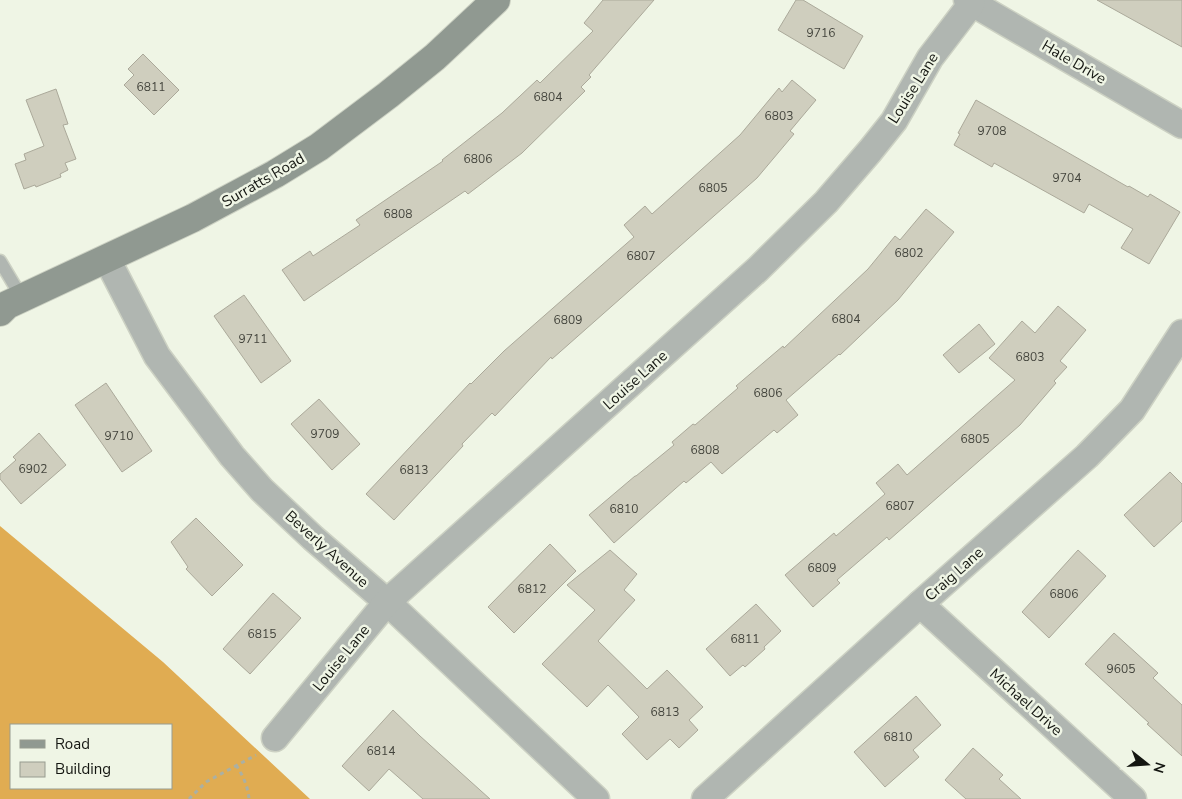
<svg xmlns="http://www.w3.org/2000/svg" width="1182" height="799" font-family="'Nunito Sans',sans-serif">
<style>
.forest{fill:#e0ac52;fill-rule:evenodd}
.building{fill:#cfcebe;stroke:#aba99a}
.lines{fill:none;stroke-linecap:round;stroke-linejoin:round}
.service-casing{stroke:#ccd1c3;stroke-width:15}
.minor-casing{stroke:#ccd1c3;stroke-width:29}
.secondary-casing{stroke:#ccd1c3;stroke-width:30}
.path{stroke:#abb0a3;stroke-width:3;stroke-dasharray:4 4;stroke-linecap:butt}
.service{stroke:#b0b6b1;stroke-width:12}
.minor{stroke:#b0b6b1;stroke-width:26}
.secondary{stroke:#909991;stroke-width:28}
.labels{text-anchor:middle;stroke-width:5;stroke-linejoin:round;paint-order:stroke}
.number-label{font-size:12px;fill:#43443c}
.street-label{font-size:15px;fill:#141611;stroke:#eff5e5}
</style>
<rect width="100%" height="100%" fill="#eff5e5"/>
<path class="forest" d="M0 526 163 662 310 799H0ZM11 725H171V788H11Z"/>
<g class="building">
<polygon points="603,0 654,0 589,75 591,77 581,87 585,91 522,153 468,194 465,191 304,301 282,270 310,251 313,256 360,225 356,220 443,161 442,160 502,113 537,80 540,83 593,31 584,23"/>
<polygon points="796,0 803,0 863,36 844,69 778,30"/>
<polygon points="1097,0 1182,0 1182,47"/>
<polygon points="143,54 179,90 154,115 124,85 134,75 128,69"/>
<polygon points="792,80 816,100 790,131 794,134 757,178 552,359 551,357 495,416 492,413 462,444 463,446 394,520 366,494 470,383 471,384 504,351 634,237 624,225 645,206 652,214 740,135 779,88 782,92"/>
<polygon points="56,89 68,124 63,125 76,159 65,163 68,170 60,174 61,177 36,187 35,185 24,189 15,164 26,160 24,154 44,146 26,100"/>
<polygon points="976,100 1128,187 1129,186 1148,197 1150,194 1180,212 1149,264 1121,248 1133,229 1089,204 1084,213 994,163 992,167 954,145 960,134 958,133"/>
<polygon points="926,209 954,232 898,300 840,355 839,354 786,400 798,415 777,433 774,430 722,474 711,462 686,483 684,481 614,543 589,515 635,476 636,476 674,445 672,442 693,424 695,425 738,388 736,386 783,346 784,348 868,269 895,236 900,240"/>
<polygon points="244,295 291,361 261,383 214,316"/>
<polygon points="1058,306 1086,330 1060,361 1067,367 1054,381 1056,383 1020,425 889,540 887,537 837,580 840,583 813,607 785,575 834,533 836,536 885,494 876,483 898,464 907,475 1015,380 989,358 1022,321 1035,333"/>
<polygon points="979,324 995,344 959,373 943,355"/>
<polygon points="106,383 152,451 122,472 75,405"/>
<polygon points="319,399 360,444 332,470 291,424"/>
<polygon points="39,433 66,465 21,504 0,479 0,474 16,460 13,457"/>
<polygon points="1170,472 1182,484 1182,521 1154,547 1124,515"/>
<polygon points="196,518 243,565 212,596 186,569 188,567 171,542"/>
<polygon points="550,544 576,571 514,633 488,607"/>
<polygon points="610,550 637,574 624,590 635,600 598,641 647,689 667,670 703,707 689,720 698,730 679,748 670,739 647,760 622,734 639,717 608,685 587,707 542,664 595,610 567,585"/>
<polygon points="1078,550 1106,576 1049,638 1022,612"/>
<polygon points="273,593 301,618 250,674 223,649"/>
<polygon points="756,604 781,631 764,647 765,649 745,667 743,665 730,676 706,649"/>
<polygon points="1114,633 1158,673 1153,678 1182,705 1182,756 1147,724 1149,723 1085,664"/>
<polygon points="916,696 941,725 913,750 919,757 885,787 854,752"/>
<polygon points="393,710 420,736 490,799 423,799 389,769 369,791 342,766"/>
<polygon points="973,748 1003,775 999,779 1021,799 966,799 945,780"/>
</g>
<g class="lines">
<defs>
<polyline id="service" points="0,261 22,298"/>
<g id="minor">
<polyline points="967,0 1182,125"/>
<polyline points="107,259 157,356 232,456 262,490 313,538 387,602 596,799"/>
<polyline points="920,604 1133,799"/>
<polyline points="275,738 387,602 758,269 826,202 870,151 894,121 930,58 972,3"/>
<polyline points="705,799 920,604 1087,456 1132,410 1182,333"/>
</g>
<polyline id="secondary" points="0,312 7,305 22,298 193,218 275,174 319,147 388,95 435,57 496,0"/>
</defs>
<use href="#service" class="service-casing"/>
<use href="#minor" class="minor-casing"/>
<use href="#secondary" class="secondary-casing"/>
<g class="path">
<path d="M236 765C243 776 248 786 249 799"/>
<polyline points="189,799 206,782 256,755"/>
</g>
<use href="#service" class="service"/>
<use href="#minor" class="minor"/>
<use href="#secondary" class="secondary"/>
</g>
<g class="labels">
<g class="number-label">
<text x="821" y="37">9716</text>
<text x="151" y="91">6811</text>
<text x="548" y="101">6804</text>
<text x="779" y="120">6803</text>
<text x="992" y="135">9708</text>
<text x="478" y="163">6806</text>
<text x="1067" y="182">9704</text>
<text x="713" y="192">6805</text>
<text x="398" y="218">6808</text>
<text x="909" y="257">6802</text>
<text x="641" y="260">6807</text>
<text x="846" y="323">6804</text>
<text x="568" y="324">6809</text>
<text x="253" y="343">9711</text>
<text x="1030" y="361">6803</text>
<text x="768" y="397">6806</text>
<text x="325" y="438">9709</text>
<text x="119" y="440">9710</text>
<text x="975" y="443">6805</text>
<text x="705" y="454">6808</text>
<text x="33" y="473">6902</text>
<text x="414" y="474">6813</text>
<text x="900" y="510">6807</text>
<text x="624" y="513">6810</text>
<text x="822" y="572">6809</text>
<text x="532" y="593">6812</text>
<text x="1064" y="598">6806</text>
<text x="262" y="638">6815</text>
<text x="745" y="643">6811</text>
<text x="1121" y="673">9605</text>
<text x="665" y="716">6813</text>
<text x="898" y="741">6810</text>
<text x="381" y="755">6814</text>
</g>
<g class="street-label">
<text transform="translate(1074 62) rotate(30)" y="5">Hale Drive</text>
<text transform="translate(913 88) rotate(-58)" y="5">Louise Lane</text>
<text transform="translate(263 180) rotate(-30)" y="5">Surratts Road</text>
<text transform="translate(635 380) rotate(-42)" y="5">Louise Lane</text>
<text transform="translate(327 549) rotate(42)" y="5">Beverly Avenue</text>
<text transform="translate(954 574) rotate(-42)" y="5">Craig Lane</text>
<text transform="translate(341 658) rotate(-51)" y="5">Louise Lane</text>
<text transform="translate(1026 702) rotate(42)" y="5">Michael Drive</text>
</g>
</g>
<rect x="10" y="724" width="162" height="65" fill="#eff5e5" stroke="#979c90"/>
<rect x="20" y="740" width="25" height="8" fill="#909991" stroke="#979c90"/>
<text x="55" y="749" font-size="15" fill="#141611">Road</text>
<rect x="20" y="762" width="25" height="15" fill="#cfcebe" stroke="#979c90"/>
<text x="55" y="774" font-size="15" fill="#141611">Building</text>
<g transform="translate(1147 764) rotate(107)" stroke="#eff5e5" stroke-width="4" paint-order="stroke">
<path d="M0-4L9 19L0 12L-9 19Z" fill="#141611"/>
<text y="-8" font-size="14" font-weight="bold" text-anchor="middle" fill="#141611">N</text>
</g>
</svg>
